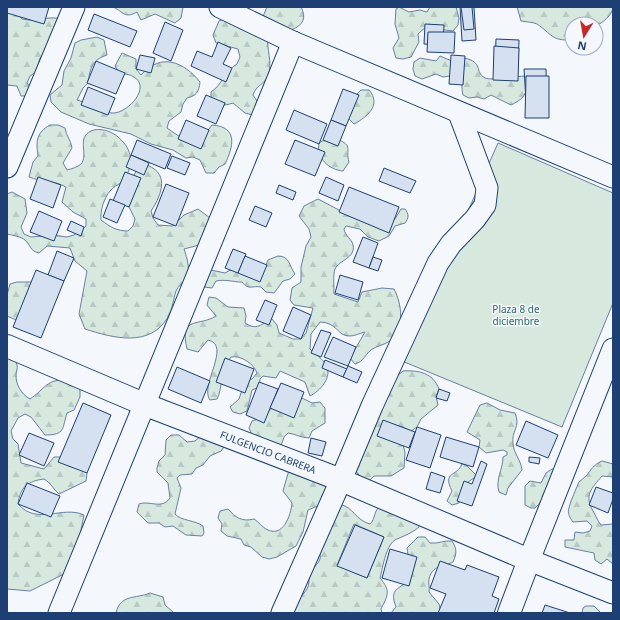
<svg xmlns="http://www.w3.org/2000/svg" width="620" height="620" font-family="'Noto Sans',sans-serif">
<style>
.forest{fill:url(#forest-firs);stroke:#687fa3;fill-rule:evenodd}
.green{fill:#d7e8df;stroke:#687fa3}
.building{fill:#d5e0f0;stroke:#1d3f73}
.lines{fill:none;stroke-linecap:round;stroke-linejoin:round}
.minor-casing{stroke:#1d3f73;stroke-width:23}
.major-casing{stroke:#1d3f73;stroke-width:24}
.minor{stroke:#f4f7fb;stroke-width:21}
.major{stroke:#f4f7fb;stroke-width:22}
.labels{text-anchor:middle;stroke-width:3;stroke-linejoin:round;paint-order:stroke}
.park-label{font-size:10px;fill:#2c6c60;stroke:#f4f7fb}
.street-label{font-size:10px;fill:#1d3f73;stroke:#f4f7fb}
</style>
<defs>
<pattern id="forest-firs" width="22" height="20" patternUnits="userSpaceOnUse"><rect width="22" height="20" fill="#d7e8df"/><path d="M5 1l3.5 6h-7zM16 11l3.5 6h-7z" fill="#b8c8c3"/></pattern>
</defs>
<rect width="100%" height="100%" fill="#f4f7fb"/>
<g class="forest">
<path d="M113 7H183L181 18 175 23 155 14 141 20 137 12C124 19 124 12 113 7Z"/>
<path d="M267 7H301C313 30 282 32 268 35 266 49 273 62 268 76 265 84 256 85 253 95L257 101 253 115 245 113 233 103C224 106 219 106 211 100V92C222 85 225 71 237 64L240 57 238 49 216 43 213 35 219 21 226 18 262 19Z"/>
<polygon points="399,7 409,12 420,10 427,12 430,7 456,7 459,18 458,25 453,31 445,30 429,24 418,34 419,42 411,57 403,59 396,58 393,48 399,38 395,24 396,9"/>
<path d="M517 7H613C612 16 603 22 596 26V24H572V40C551 41 552 34 537 24 533 22 526 22 521 21Z"/>
<path d="M7 9 18 13 22 19C37 23 49 14 64 20L48 56 40 58 36 72 30 76 27 83 32 89 28 96H21L17 86 7 85Z"/>
<path d="M97 37 104 40 107 55C92 60 90 68 88 83L83 88 77 100C89 103 102 114 114 113 129 112 151 87 134 77 130 74 123 74 119 73L115 66 122 53 136 59V69L141 75C161 52 184 62 200 82 199 92 196 96 187 98L183 104 181 112 169 121 167 128 180 137 205 134 212 125C239 127 233 147 225 164L219 167 214 173H206L200 160 193 157 186 158 173 150 151 144 131 134 89 124 61 112 51 102 50 95 62 85 64 71 71 58 75 43 81 40Z"/>
<polygon points="440,56 454,62 450,76 443,77 436,74 422,79 415,76 413,69 414,62 420,58 436,61"/>
<path d="M464 58C484 62 474 72 485 78 492 81 516 76 526 76 527 93 527 97 511 105L491 95 484 99 477 97 469 98 463 95C460 84 464 69 464 58Z"/>
<path d="M361 90H369C382 105 367 117 354 124L348 118 355 96Z"/>
<path d="M50 125H58L65 128C66 136 71 140 72 148L63 163 67 170C71 169 78 167 81 164 89 155 76 138 91 131 97 128 107 130 112 133 117 135 120 139 124 143 134 155 132 170 122 182 118 185 113 187 110 191 104 198 100 211 101 220 110 227 117 231 128 231L133 226 135 219 128 205 134 175 138 168 143 164C170 171 163 193 151 211L153 218 158 225 173 226 184 215 198 209 210 218 199 245 184 249C187 258 191 270 186 279 183 283 178 286 176 291 173 300 173 308 168 317 150 348 113 338 85 329L79 314 87 271 75 261 70 248 47 246 39 253C30 251 31 246 25 240 22 237 12 235 7 234V194L12 192 25 199 27 213 21 227 24 234 31 237 53 235 67 237 74 235 86 226V219L73 212 62 202 66 187C54 180 41 182 29 177L33 162 38 156C36 141 36 133 50 125Z"/>
<path d="M337 139C354 146 345 149 349 162L343 171C330 170 316 159 319 143L322 141Z"/>
<path d="M318 199 356 219 387 226 395 219 401 209H405C409 214 409 218 405 223L395 226 389 236 379 241 368 237 360 229 346 226 344 229C345 236 352 239 353 245 356 258 339 260 335 269 333 274 334 288 334 294L358 302 362 292 382 288 394 289C402 304 405 328 390 341 384 345 376 346 371 350 364 356 364 361 355 364L350 358 365 332C360 333 355 336 350 336 338 337 337 322 320 322L311 334 310 349C315 354 323 359 326 365 333 377 320 391 310 396L305 382 280 371 276 378 263 376 260 379 259 387 252 390 247 411 240 414 233 412 230 407 239 399 245 381 252 379 257 373C254 364 241 355 231 357 220 369 223 388 217 399L210 400C199 386 232 345 208 340L198 352 187 349C179 315 199 327 216 316L207 305 209 297 216 298 228 307 244 308 246 316 245 323C257 331 261 324 272 319L277 325 279 333 293 339H301L306 333 313 308 294 305 290 300 292 288 301 282V267L306 246 311 237 309 229 299 216 304 206Z"/>
<path d="M278 256C290 256 289 266 295 274L290 279 283 281 274 293 266 292 261 287C253 285 249 291 242 282 233 282 225 279 216 281L212 288 197 286 206 269 225 273 232 269 265 267 268 260Z"/>
<polygon points="17,282 32,282 21,322 7,316 7,295 10,284"/>
<path d="M7 353C11 356 16 360 17 365 18 368 16 372 16 375 16 385 21 394 30 399 44 390 48 377 67 381 74 383 76 384 80 389V397L74 410 67 413C62 428 66 435 45 435L31 417 25 414 18 418 11 431 13 439 18 444 21 463 44 469 54 457H61L87 473 86 481 59 494C53 489 51 483 44 479 28 481 20 487 18 504 37 526 63 505 84 515L77 550 70 571 30 591 7 589Z"/>
<path d="M403 371C419 370 433 373 439 389L436 396 438 405 421 419 417 427 411 431C397 424 387 420 383 438H391L403 445 405 452 404 468 391 476H374L369 481 362 479 353 467 397 376Z"/>
<path d="M298 396 312 403 320 402 325 408V423L312 431 309 438C301 438 296 434 288 433L284 437 279 451 252 435 249 428 252 421 266 416 270 409 278 408Z"/>
<path d="M487 403 500 410 515 413C521 427 511 431 513 444 514 454 521 460 522 470L508 488 506 495 499 492C495 479 503 470 503 457L507 455V452L503 450 486 453 479 447 480 440 467 432 480 405Z"/>
<path d="M171 435H179L187 442 195 441 201 436 225 446 221 451 210 456 203 465 196 468 192 474 180 475 177 478 181 488 175 514C181 521 195 520 203 526L204 533 202 536 186 535 173 526 165 527 159 523H148L137 512 139 504C149 500 162 510 170 498L168 483 157 472V468L159 461 165 455 166 440Z"/>
<path d="M602 461 613 464V477L602 476C591 489 584 495 593 511 596 516 597 520 601 525L613 524V564L607 559 601 564 595 560 594 553 565 547V540H574L575 532 583 533 590 531 592 526 587 521 573 522C570 518 567 513 569 508 569 505 578 484 579 482 581 480 584 478 586 476 592 469 593 465 602 461Z"/>
<path d="M462 464 466 465 477 476 468 482 459 503 452 505 447 501 452 491C442 471 457 477 462 464Z"/>
<path d="M552 469H556C552 480 544 501 535 508H531L525 505V486L530 481 541 483 546 473Z"/>
<path d="M289 470 330 483 322 504 308 510 303 532 296 546 277 557 269 559 262 557 251 547 244 545 241 539 227 536 221 531 222 524 218 518 220 511 228 509C236 518 242 522 254 519 259 522 262 527 266 529 283 539 291 515 292 503L283 491Z"/>
<path d="M339 504C354 507 355 520 370 524 376 519 373 510 381 506L420 519 419 527C412 533 406 535 397 539 386 543 383 567 380 578 391 591 388 595 381 609L382 613H294C293 603 302 597 307 589 310 584 308 580 310 574 312 567 318 565 320 559 321 556 319 553 319 550ZM354 524 384 537 367 578 337 565Z"/>
<path d="M418 537H425L430 543C439 544 444 540 452 541 457 549 457 553 453 562 443 567 432 565 429 579 428 584 430 587 429 592L439 604 441 613H391L396 607C388 586 402 591 405 580 408 570 409 557 407 548Z"/>
<path d="M150 593 163 597 165 605 174 613H116C120 594 136 599 150 593Z"/>
<polygon points="586,606 594,606 601,613 582,613 583,608"/>
</g>
<polygon class="green" points="498,143 613,193 613,303 562,427 402,361"/>
<g class="building">
<polygon points="7,7 49,7 44,24 7,13"/>
<polygon points="460,7 474,7 476,40 462,41"/>
<polygon points="461,7 472,7 474,29 464,30"/>
<polygon points="94,14 137,31 130,47 88,30"/>
<polygon points="165,22 183,30 171,61 153,53"/>
<polygon points="425,24 444,25 443,45 424,44"/>
<polygon points="428,32 455,32 454,53 427,52"/>
<polygon points="496,39 519,40 518,68 495,67"/>
<polygon points="218,42 231,48 223,64 232,68 226,82 191,66 197,51 212,57"/>
<polygon points="494,46 519,48 518,81 493,80"/>
<polygon points="140,55 155,58 151,73 136,69"/>
<polygon points="451,55 465,56 463,85 449,84"/>
<polygon points="96,61 125,73 116,94 87,83"/>
<polygon points="524,69 546,69 547,108 526,100"/>
<polygon points="526,76 549,76 549,118 525,118"/>
<polygon points="88,87 115,98 108,115 81,105"/>
<polygon points="343,89 359,95 346,126 331,120"/>
<polygon points="206,95 225,103 216,124 197,116"/>
<polygon points="294,110 327,124 319,144 286,130"/>
<polygon points="186,120 209,130 201,149 178,139"/>
<polygon points="331,120 346,126 338,146 323,140"/>
<polygon points="137,140 171,154 165,169 131,155"/>
<polygon points="295,140 325,152 315,176 285,164"/>
<polygon points="131,155 149,163 144,175 126,167"/>
<polygon points="172,156 190,163 185,175 167,168"/>
<polygon points="384,168 416,181 410,193 379,181"/>
<polygon points="125,172 141,178 129,207 113,201"/>
<polygon points="38,177 61,185 53,208 30,199"/>
<polygon points="326,177 344,185 338,201 319,193"/>
<polygon points="166,184 189,193 176,226 153,217"/>
<polygon points="279,185 296,192 293,200 276,193"/>
<polygon points="349,187 399,207 389,233 339,212"/>
<polygon points="110,199 125,205 117,223 103,217"/>
<polygon points="255,206 272,213 266,227 249,220"/>
<polygon points="39,211 62,221 54,241 30,232"/>
<polygon points="71,221 84,227 81,236 67,230"/>
<polygon points="363,237 378,243 369,268 353,262"/>
<polygon points="233,249 246,254 238,273 225,268"/>
<polygon points="57,251 74,258 64,281 48,275"/>
<polygon points="245,256 267,265 260,282 238,273"/>
<polygon points="373,257 382,260 378,271 369,268"/>
<polygon points="36,270 64,281 41,338 13,327"/>
<polygon points="340,275 363,282 358,300 335,293"/>
<polygon points="265,300 277,305 269,325 256,320"/>
<polygon points="293,307 311,315 301,339 283,331"/>
<polygon points="321,330 331,333 321,357 311,353"/>
<polygon points="333,337 356,347 348,366 324,357"/>
<polygon points="225,358 254,369 245,393 216,382"/>
<polygon points="325,360 347,369 343,377 322,368"/>
<polygon points="348,366 362,372 357,383 343,377"/>
<polygon points="177,367 210,381 201,403 168,389"/>
<polygon points="259,382 278,389 264,423 246,415"/>
<polygon points="281,383 304,392 294,418 270,408"/>
<polygon points="439,389 450,393 447,401 436,398"/>
<polygon points="83,403 111,415 87,473 58,462"/>
<polygon points="383,420 415,432 409,448 377,436"/>
<polygon points="526,421 558,435 548,458 516,445"/>
<polygon points="417,427 441,435 430,468 406,460"/>
<polygon points="29,433 54,443 44,466 19,455"/>
<polygon points="446,437 479,447 473,467 440,457"/>
<polygon points="311,438 326,442 322,456 308,453"/>
<polygon points="529,457 540,458 539,464 529,462"/>
<polygon points="481,461 487,464 472,506 457,501 464,481 472,484"/>
<polygon points="431,472 445,477 440,493 426,489"/>
<polygon points="27,483 60,496 51,517 18,504"/>
<polygon points="596,487 613,493 613,499 608,513 589,505"/>
<polygon points="355,525 384,537 367,578 337,566"/>
<polygon points="390,549 417,557 409,586 382,578"/>
<polygon points="440,561 465,570 467,565 499,577 492,596 499,599 494,613 438,613 446,594 430,588"/>
<polygon points="545,605 570,613 542,613"/>
</g>
<g class="lines">
<defs>
<g id="minor">
<polyline points="220,7 293,42 613,177"/>
<polyline points="7,167 74,7"/>
<polyline points="613,349 529,560 613,593"/>
<polyline points="59,613 293,42"/>
<polyline points="282,613 341,480 372,406 438,263 451,244 475,219 485,205 487,188 459,113"/>
</g>
<g id="major">
<path id="s1" d="M7 346 146 405 341 480 529 560 509 613"/>
</g>
</defs>
<use href="#minor" class="minor-casing"/>
<use href="#major" class="major-casing"/>
<use href="#minor" class="minor"/>
<use href="#major" class="major"/>
</g>
<g class="labels">
<g class="park-label">
<text x="516" y="313">Plaza 8 de<tspan x="516" dy="12">diciembre</tspan></text>
</g>
<g class="street-label">
<text dy="4" stroke="none"><textPath href="#s1" startOffset="282">FULGENCIO CABRERA</textPath></text>
</g>
</g>
<rect width="620" height="620" fill="none" stroke="#1d3f73" stroke-width="16"/>
<g transform="translate(584 36) rotate(191)"><circle r="19" fill="#f4f7fb" stroke="#9eadc5"/>
<path d="M0-3L7 15L0 10L-7 15Z" fill="#c62828"/>
<text y="-6" font-size="11" font-weight="bold" text-anchor="middle" fill="#1d3f73">N</text>
</g>
</svg>
